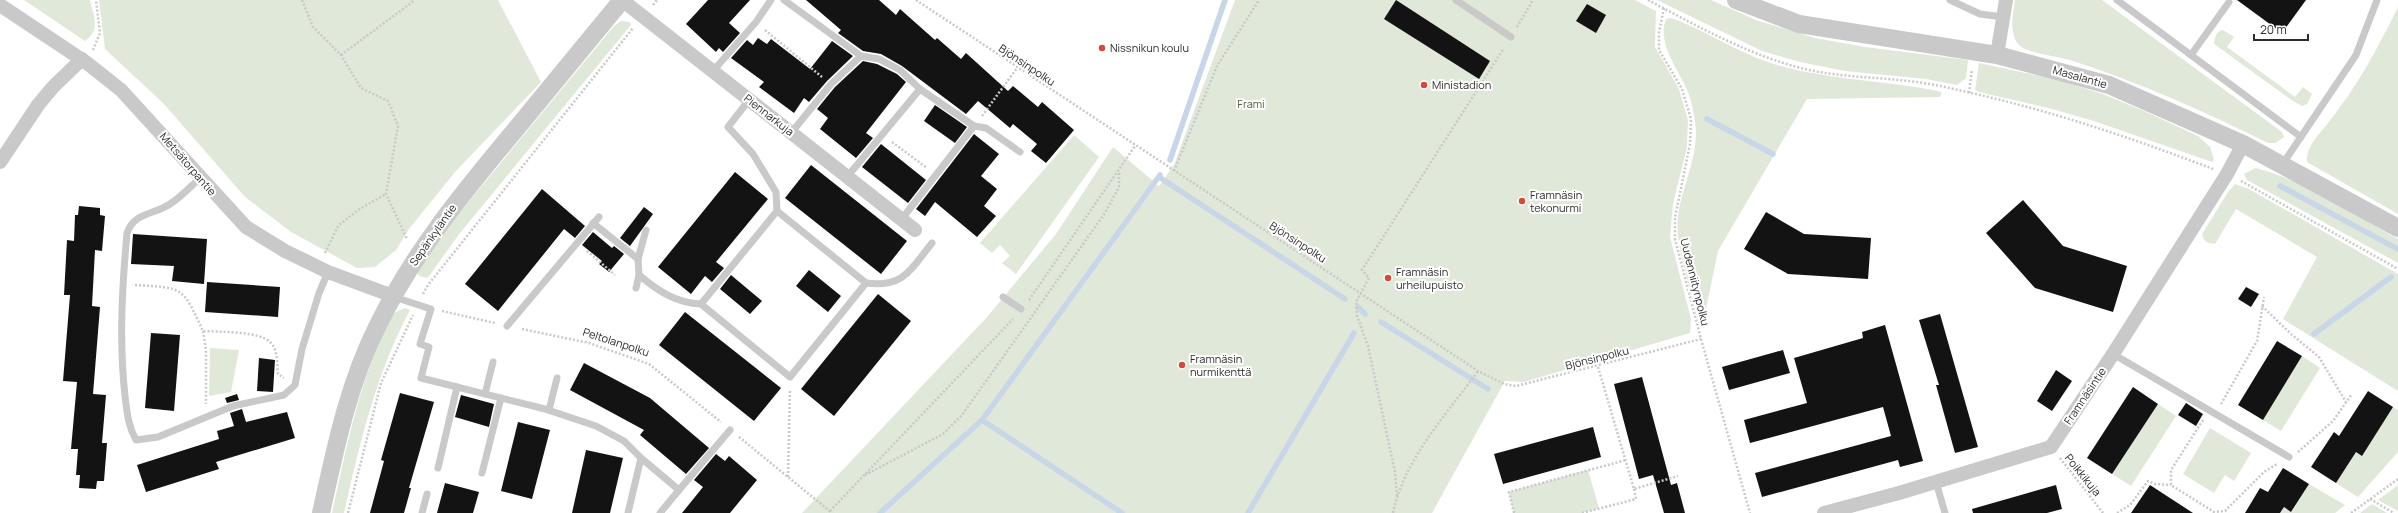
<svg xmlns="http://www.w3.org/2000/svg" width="2398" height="513" font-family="Manrope,sans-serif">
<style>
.green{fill:#e0e8da}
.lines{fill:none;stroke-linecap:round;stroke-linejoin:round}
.stream{stroke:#c8d6e7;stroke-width:5.5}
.building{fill:#131313}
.path{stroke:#c9c9c9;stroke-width:2.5;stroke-dasharray:2 2;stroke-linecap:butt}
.service{stroke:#c9c9c9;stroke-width:7}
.minor{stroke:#c9c9c9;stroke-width:14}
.tertiary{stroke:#c9c9c9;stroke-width:18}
.poi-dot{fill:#d34a3e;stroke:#fff;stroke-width:1.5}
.labels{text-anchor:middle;stroke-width:4;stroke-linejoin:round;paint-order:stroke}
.poi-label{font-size:11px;fill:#2c2c2c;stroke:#fff;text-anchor:start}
.street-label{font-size:11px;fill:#2c2c2c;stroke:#fff}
.park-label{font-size:11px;fill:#49633e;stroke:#fff}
</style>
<rect width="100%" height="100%" fill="#fff"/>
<g class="green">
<path d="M24 0H90C94 17 101 30 85 41Z"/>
<polygon points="99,0 498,0 541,82 455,172 409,229 396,250 375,267 357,268 291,232 245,197 164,104 105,49"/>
<polygon points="1235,0 1635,0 1656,11 1655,47 1679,89 1688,120 1687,147 1673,204 1670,237 1691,319 1690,333 1524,382 1505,381 1432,513 802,513 987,317 1056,234 1113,147 1159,186 1174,165"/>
<polygon points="1657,0 1711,0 1756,20 1815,38 1865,47 1968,60 1966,78 1957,85 1926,79 1845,71 1800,62 1762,51"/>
<path d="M2015 0H2102L2282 132 2284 137 2275 143H2268C2204 111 2138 82 2070 60 2058 57 2028 53 2020 46 2008 34 2013 15 2015 0Z"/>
<path d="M2398 7V214L2307 162C2306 146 2319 135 2328 123 2357 87 2378 48 2398 7Z"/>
<path d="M1671 18C1708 31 1739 54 1777 65 1833 81 1887 80 1942 92L1940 97 1807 99 1718 251 1702 328C1694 298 1674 247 1678 216 1682 185 1700 154 1695 122 1694 113 1692 103 1689 95 1681 72 1656 45 1666 19Z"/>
<polygon points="621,21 630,22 631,25 460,233 429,276 427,278 419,276 417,272 451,223 614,26"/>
<path d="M2223 30 2234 37 2227 47 2295 97 2303 87 2312 94 2307 104 2302 106 2293 101 2214 44C2215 37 2216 31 2223 30Z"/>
<polygon points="1979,63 2054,79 2103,94 2144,111 2198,136 2210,147 2214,160 2212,162 2094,121 2052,109 1979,92 1975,90"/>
<polygon points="1074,135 1099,157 1016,274 1002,263 1010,256 1000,245 992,253 980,243"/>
<path d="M2255 168C2300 178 2357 216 2398 239V263L2247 180 2244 174Z"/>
<path d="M2235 184 2249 189 2398 274V391L2283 319 2317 257 2236 209 2215 244C2207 243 2204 242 2202 234L2228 192Z"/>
<path d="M405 308 410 310C376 374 360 442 344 513H332C347 446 360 374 394 313Z"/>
<polygon points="210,348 239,350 231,392 209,396"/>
<polygon points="2302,356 2320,368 2281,431 2263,420"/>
<polygon points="2158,404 2176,416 2131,486 2112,474"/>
<polygon points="2393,407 2398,410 2398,452 2358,497 2336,483 2356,452 2362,455"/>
<polygon points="2210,428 2251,453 2234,481 2225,475 2214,493 2183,474"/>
<polygon points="1588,470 1599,508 1582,513 1514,513 1509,492"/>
<polygon points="2309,484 2345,505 2335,513 2280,513 2284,507 2292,512"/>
<polygon points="2398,485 2398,511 2378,500"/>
<polygon points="2372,504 2387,513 2360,513"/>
</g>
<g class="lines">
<g class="stream">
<polyline points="1707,119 1773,154"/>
<polyline points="1170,160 1225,0"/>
<polyline points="1159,177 1345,299"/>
<polyline points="2280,186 2398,249"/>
<polyline points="1358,307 1365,314"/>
<polyline points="1381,322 1488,389"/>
<polyline points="2314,334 2391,277"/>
<polyline points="880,513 982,420"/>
<polyline points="1122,513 982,420 1160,175"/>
<polyline points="1248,513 1354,333"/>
</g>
</g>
<g class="building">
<polygon points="708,0 750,0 729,23 740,33 723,52 719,48 716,52 686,24"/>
<polygon points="806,0 879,0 896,15 900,9 935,40 937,38 961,59 966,53 1008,91 1013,86 1038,107 1042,102 1074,130 1046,163 1031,151 1037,144 1013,124 1010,128 978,101 966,114 902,66 881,54 863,51 838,33 841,30"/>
<polygon points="1396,0 1490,61 1479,79 1384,19"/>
<polygon points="2237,0 2306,0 2282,33"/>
<polygon points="1587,4 1606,15 1596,33 1576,21"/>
<polygon points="758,38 767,44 771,39 810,69 832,41 853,56 827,81 809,102 804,98 794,113 759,87 764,82 731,58 747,40 753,45"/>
<polygon points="863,61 877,64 897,74 906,82 866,133 873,138 856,158 820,129 828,118 817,109 835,87"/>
<polygon points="935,105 967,127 955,143 924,121"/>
<polygon points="974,134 999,154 981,176 997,189 984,206 996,216 977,237 935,202 925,216 916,209"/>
<polygon points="881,144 926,180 908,203 862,167"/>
<polygon points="811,165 907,241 881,274 785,198"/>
<polygon points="735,172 768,199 716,262 724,268 712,282 705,276 691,294 658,267"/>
<polygon points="542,189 585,226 575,238 564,229 498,311 465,284"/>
<polygon points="2023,200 2063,246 2127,266 2113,312 2035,288 1986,233"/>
<polygon points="79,206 100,208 100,215 105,216 102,251 95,250 92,306 100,307 93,394 106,395 102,443 107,443 104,481 97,481 96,489 79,488 80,475 76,475 78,449 71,449 77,382 63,381 70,295 64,295 67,240 74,241 75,215 78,215"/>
<polygon points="644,207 653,214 630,246 620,238"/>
<polygon points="1766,212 1804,234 1871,238 1868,279 1788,274 1744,249"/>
<polygon points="593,232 612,248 614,246 624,254 609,272 599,264 602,261 582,245"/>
<polygon points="133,234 207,239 204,284 172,281 174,266 131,264"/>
<polygon points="809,270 841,296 828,312 796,286"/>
<polygon points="731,275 762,301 750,314 720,289"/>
<polygon points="207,282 280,287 278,317 205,312"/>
<polygon points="2246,287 2259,294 2251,307 2238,299"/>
<polygon points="878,294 911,321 834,416 801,389"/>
<polygon points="685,312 781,388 754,421 659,345"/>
<polygon points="1940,314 1978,447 1955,453 1936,385 1939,385 1919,320"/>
<polygon points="1885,325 1923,461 1900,467 1898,460 1762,497 1755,473 1891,436 1883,407 1750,443 1744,420 1807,403 1794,358 1863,338 1862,332"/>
<polygon points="151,333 180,335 174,411 145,408"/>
<polygon points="2277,341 2302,356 2263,420 2238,405"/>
<polygon points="1783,350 1790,373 1729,390 1722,367"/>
<polygon points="259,358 275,360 273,392 257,391"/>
<polygon points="584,363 650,398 709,448 686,474 640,435 644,430 570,390"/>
<polygon points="2056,370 2072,381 2052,411 2037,401"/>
<polygon points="1642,377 1671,485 1677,483 1685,513 1664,513 1653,475 1639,479 1614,384"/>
<polygon points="2133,387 2158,404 2112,474 2087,458"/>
<polygon points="2368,391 2393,407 2362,456 2356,452 2336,483 2311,467 2334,432 2339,436"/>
<polygon points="400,393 434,402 409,488 411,488 404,513 370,513 384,461 381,460"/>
<polygon points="237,394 239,400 227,403 225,398"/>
<polygon points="461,395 494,404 489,427 455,417"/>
<polygon points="2186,403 2203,414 2196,426 2178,415"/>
<polygon points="242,409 246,422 287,412 295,438 216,462 219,469 146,492 137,465 219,439 217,431 234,426 230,413"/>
<polygon points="518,422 550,430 532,499 501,491"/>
<polygon points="1593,427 1601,457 1503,484 1494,454"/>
<polygon points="586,450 623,458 610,513 572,513"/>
<polygon points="716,454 725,461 729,456 757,480 730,513 682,513 703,487 694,480"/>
<polygon points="2283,468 2309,484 2291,512 2284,507 2280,513 2245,513 2260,488 2268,492"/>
<polygon points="445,483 479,492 473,513 437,513"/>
<polygon points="2056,485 2062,509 2047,513 1973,513 1972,509"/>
<polygon points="2150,485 2193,513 2131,513"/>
</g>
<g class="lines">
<g class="path">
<polyline points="302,0 313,27 341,55 361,88 388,101 398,126 386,194 407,239"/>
<polyline points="916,0 1478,371 1504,384 1516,386 1701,339"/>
<path d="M1648 0C1699 27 1752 57 1809 70 1846 78 1885 77 1923 83 1938 85 1953 89 1967 92 2052 111 2132 138 2213 169"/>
<polyline points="653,5 657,0"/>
<polyline points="1664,8 1659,32 1659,50 1682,89 1691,119 1690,144 1675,218 1675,239 1701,339 1750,513"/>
<polyline points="1517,27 1533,0"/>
<polyline points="765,30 822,77"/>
<polyline points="93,50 100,33 96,0"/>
<polyline points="341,55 415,0"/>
<polyline points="1969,93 1972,69"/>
<polyline points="982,116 1017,68"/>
<polyline points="892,142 927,168"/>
<polyline points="1174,171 1217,66 1259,0"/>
<polyline points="2241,181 2398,269"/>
<polyline points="587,251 615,275"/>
<polyline points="325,253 338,226 358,210 386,194"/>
<path d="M135 285C184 288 182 286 203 331 219 332 259 331 270 342 278 349 277 364 278 374L284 378"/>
<polyline points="423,294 428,285 633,28"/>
<polyline points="1029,300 1135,146"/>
<polyline points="2262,306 2291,334 2319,357 2346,402"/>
<polyline points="442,311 495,323"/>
<polyline points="522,329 589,343 649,364 721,422"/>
<polyline points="203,331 206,350 206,404"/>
<polyline points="1598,367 1634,489 1678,476"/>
<polyline points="2221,404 2257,341 2264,297"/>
<polyline points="2203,420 2171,470 2171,485 2214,512 2225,511 2264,472 2277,464"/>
<polyline points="739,437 832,513"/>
<polyline points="2298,452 2333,421 2352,394"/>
<polyline points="2060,458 2103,513"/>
<polyline points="865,475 943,434 962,415 1105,213 1119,187 1119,172"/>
<polyline points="788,477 790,389"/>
<polyline points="1397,496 1395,472 1368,346 1357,316 1356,302 1369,278 1362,270 1504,48"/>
<polyline points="2370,499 2394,513"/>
<polyline points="830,511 1013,319"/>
<polyline points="348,513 381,383 413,315"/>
<path d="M1393 513C1404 459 1447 414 1478 371"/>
<polyline points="1514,513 1509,492 1626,460"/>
<polyline points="1582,513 1636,499 1634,489"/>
<polyline points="2117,513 2130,505 2148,481 2155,484 2171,485"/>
<polyline points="2351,513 2398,479"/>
</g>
<g class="service">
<polyline points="784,0 861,56"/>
<polyline points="1456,0 1511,37"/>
<polyline points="1950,0 1980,14 2003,17"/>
<polyline points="2117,0 2301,137"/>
<polyline points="2191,55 2229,2"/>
<polyline points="713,71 756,22 771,0"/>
<polyline points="749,100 728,127 753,154 776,192 777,211 866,283 790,377 701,304 777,211"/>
<polyline points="791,133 831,84 861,56 879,59 900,70 920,89 974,126 986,128 1020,152"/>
<polyline points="2282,165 2356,55 2377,0"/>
<polyline points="847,177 920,89"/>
<path d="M200 178C191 186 181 197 170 204 154 215 134 212 127 233 122 288 119 342 125 396 127 412 128 426 136 440L158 437 233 406 284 395 295 385 302 349 319 293 328 272"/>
<polyline points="901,220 974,126"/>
<polyline points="593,223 638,259"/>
<path d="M646 230 638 259 639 275C658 291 676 303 701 304"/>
<path d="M866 283C904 288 911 269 932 243"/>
<polyline points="636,288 639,275"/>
<polyline points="394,297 431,309 420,344 429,347 421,378 545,409 596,426 624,441 641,458 628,513"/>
<polyline points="1003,297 1021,309"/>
<polyline points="507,326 599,217"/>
<polyline points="2113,354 2289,457"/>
<polyline points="485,394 493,362"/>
<polyline points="549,410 557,378"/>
<polyline points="641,458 679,490 660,513"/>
<polyline points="438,468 457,387"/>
<polyline points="482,473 501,398"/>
<polyline points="1936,482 1945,513"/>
<polyline points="679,490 730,430"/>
<polyline points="422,513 427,494"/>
</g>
<g class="minor">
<polyline points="622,0 915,230"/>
<polyline points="0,5 87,63 121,90 246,227 285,251 328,272 393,296"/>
<polyline points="1997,55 2006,0"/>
<polyline points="0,162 38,105 53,87 82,59"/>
<polyline points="1824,513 1899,493 2051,447 2113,354 2227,174 2243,144"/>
</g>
<g class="tertiary">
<polyline points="1736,0 1799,24 1997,55 2109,85 2243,144 2398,228"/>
<path d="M321 513C335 450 348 385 377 327 413 253 464 191 516 129 551 86 587 43 622 0"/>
</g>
</g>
<g class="poi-dot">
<circle cx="1102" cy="48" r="4"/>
<circle cx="1424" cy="85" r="4"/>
<circle cx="1522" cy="201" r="4"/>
<circle cx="1388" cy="278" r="4"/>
<circle cx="1182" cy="365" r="4"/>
</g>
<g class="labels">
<g class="poi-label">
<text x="1110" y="52">Nissnikun koulu</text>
<text x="1432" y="89">Ministadion</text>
<text x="1530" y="199">Framnäsin<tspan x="1530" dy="13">tekonurmi</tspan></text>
<text x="1396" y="276">Framnäsin<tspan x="1396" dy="13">urheilupuisto</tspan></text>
<text x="1190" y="363">Framnäsin<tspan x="1190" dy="13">nurmikenttä</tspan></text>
</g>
<g class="street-label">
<text transform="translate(1027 65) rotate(34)" y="4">Bjönsinpolku</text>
<text transform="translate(2080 77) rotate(16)" y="4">Masalantie</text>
<text transform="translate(769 115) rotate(38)" y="4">Piennarkuja</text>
<text transform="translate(188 164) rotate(49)" y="4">Metsätorpantie</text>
<text transform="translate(433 235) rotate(-55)" y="4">Sepänkyläntie</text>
<text transform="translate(1298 242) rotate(33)" y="4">Bjönsinpolku</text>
<text transform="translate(1695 282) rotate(76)" y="4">Uudenniitynpolku</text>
<text transform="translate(616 342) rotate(18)" y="4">Peltolanpolku</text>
<text transform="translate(1597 358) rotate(-14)" y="4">Bjönsinpolku</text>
<text transform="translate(2085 396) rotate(-56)" y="4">Framnäsintie</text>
<text transform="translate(2083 475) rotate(51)" y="4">Poikkikuja</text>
</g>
<g class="park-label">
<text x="1251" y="108">Frami</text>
</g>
</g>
<path d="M2254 34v6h54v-6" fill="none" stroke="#2c2c2c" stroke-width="2"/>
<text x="2260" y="34" font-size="12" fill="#2c2c2c" stroke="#ffffff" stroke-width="3" paint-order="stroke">20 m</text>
</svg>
